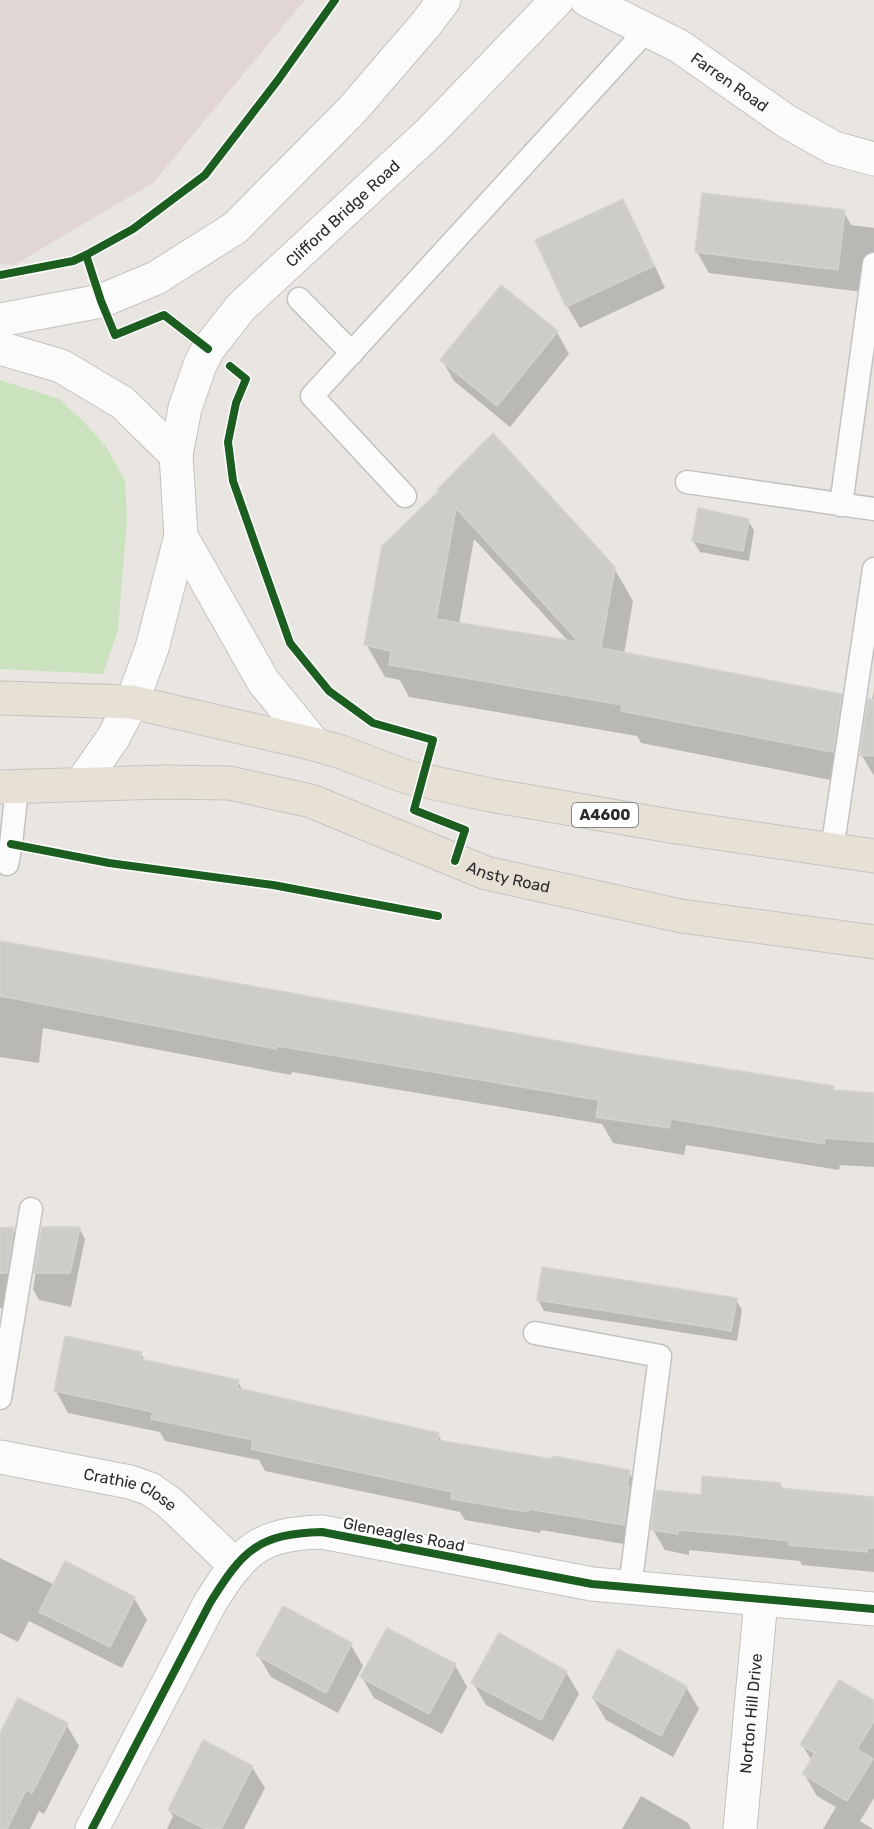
<svg xmlns="http://www.w3.org/2000/svg" width="874" height="1829" font-family="Rubik,sans-serif">
<style>
.medical{fill:#e2d6d4}
.green{fill:#cbe2be}
.shadow{fill:#0003;fill-rule:evenodd}
.building{fill:#ceccc9;stroke:#d4d2ce;stroke-width:1.5;fill-rule:evenodd}
.lines{fill:none;stroke-linecap:round;stroke-linejoin:round}
.service-casing{stroke:#c3c2c2;stroke-width:25}
.minor-casing{stroke:#c3c2c2;stroke-width:35}
.secondary-casing{stroke:#c3c2c2;stroke-width:35}
.trunk-casing{stroke:#c5c4c2;stroke-width:35}
.service{stroke:#fcfbfb;stroke-width:22}
.minor{stroke:#fcfbfb;stroke-width:33}
.secondary{stroke:#fcfbfb;stroke-width:33}
.trunk{stroke:#e6e0d5;stroke-width:33}
.cycleway-casing{stroke:#fff;stroke-width:11}
.cycleway{stroke:#1b5e20;stroke-width:8}
.labels{text-anchor:middle;stroke-width:4.5;stroke-linejoin:round;paint-order:stroke}
.shield{fill:#fff;stroke:#6b6b6b;stroke-width:1.5}
.shield-label{font-size:15px;font-weight:bold;fill:#2b2b2b}
.street-label{font-size:16px;fill:#2b2b2b;stroke:#fff}
</style>
<rect width="100%" height="100%" fill="#e9e6e2"/>
<polygon class="medical" points="0,0 305,0 153,183 14,265 0,264"/>
<polygon class="green" points="0,380 59,399 85,423 107,448 125,481 127,520 118,630 103,674 0,669"/>
<g class="shadow">
<polygon points="623,201 635,223 665,288 580,328 567,306 537,241"/>
<polygon points="844,212 851,225 874,228 874,283 871,293 709,273 697,252"/>
<polygon points="501,287 557,332 569,354 510,427 454,381 442,360"/>
<path d="M441 491 614 568 633 601 624 654 841 696 859 728 851 784 641 743 637 736 409 697 400 680 385 677 366 644ZM474 539 569 642 459 624Z"/>
<polygon points="748,520 754,531 749,561 700,552 693,541"/>
<polygon points="874,690 874,776 861,754"/>
<polygon points="0,943 620,1054 833,1087 835,1091 874,1094 874,1167 840,1165 839,1170 686,1145 684,1155 613,1143 602,1124 292,1072 291,1075 43,1028 39,1063 0,1057"/>
<polygon points="79,1228 85,1239 71,1307 39,1300 33,1289 43,1229"/>
<polygon points="0,1229 13,1229 31,1259 22,1313 0,1308"/>
<polygon points="543,1269 736,1299 742,1310 737,1341 544,1311 538,1300"/>
<polygon points="141,1354 146,1362 238,1382 244,1392 438,1434 442,1442 629,1472 641,1493 636,1546 541,1530 540,1533 465,1520 460,1512 265,1471 259,1460 165,1441 160,1432 68,1413 56,1391"/>
<polygon points="780,1484 783,1489 874,1498 874,1572 802,1565 800,1561 749,1556 689,1550 689,1555 665,1550 653,1530 702,1496"/>
<polygon points="0,1558 55,1585 134,1598 147,1620 122,1668 29,1621 18,1642 0,1633"/>
<polygon points="351,1645 363,1666 338,1713 271,1677 258,1655"/>
<polygon points="619,1651 686,1687 699,1709 673,1757 606,1720 593,1698"/>
<polygon points="455,1665 467,1687 442,1734 374,1698 362,1677"/>
<polygon points="566,1672 579,1694 553,1741 486,1705 473,1683"/>
<polygon points="874,1702 874,1798 860,1821 873,1829 823,1829 836,1807 817,1796 804,1774 812,1761 802,1745"/>
<polygon points="66,1724 79,1746 44,1814 39,1811 30,1829 0,1829 0,1736"/>
<polygon points="252,1767 265,1788 244,1829 167,1829 173,1816 169,1810"/>
<polygon points="641,1796 688,1823 691,1829 622,1829"/>
</g>
<g class="building">
<polygon points="702,193 845,210 838,270 695,252"/>
<polygon points="623,199 654,266 566,307 535,240"/>
<polygon points="501,285 558,331 497,406 440,360"/>
<path d="M493 433 615 567 601 648 842 694 833 752 621 711 622 705 389 665 391 651 364 645 382 546 439 491 438 489ZM456 508 579 642 436 619Z"/>
<polygon points="698,508 749,519 743,551 692,541"/>
<polygon points="868,699 874,700 874,756 860,755"/>
<polygon points="0,941 620,1052 834,1086 833,1090 874,1093 874,1142 825,1138 824,1144 671,1119 669,1128 596,1117 599,1100 277,1046 276,1049 0,996"/>
<polygon points="14,1227 7,1273 0,1273 0,1228"/>
<polygon points="42,1227 80,1227 70,1273 34,1273"/>
<polygon points="542,1267 737,1298 731,1331 537,1300"/>
<polygon points="65,1336 142,1352 140,1359 239,1380 237,1388 439,1433 437,1440 552,1459 552,1456 630,1470 627,1487 629,1487 624,1525 529,1509 528,1512 451,1499 452,1492 251,1449 253,1440 151,1419 153,1412 54,1391"/>
<polygon points="702,1476 781,1483 780,1488 874,1497 874,1548 867,1548 867,1552 789,1545 789,1541 736,1535 678,1530 678,1534 651,1530 656,1490 701,1495"/>
<polygon points="65,1561 135,1597 110,1647 39,1612"/>
<polygon points="283,1606 352,1643 326,1693 256,1655"/>
<polygon points="387,1628 456,1664 429,1714 360,1677"/>
<polygon points="499,1633 567,1671 541,1720 471,1683"/>
<polygon points="618,1649 687,1686 661,1736 592,1698"/>
<polygon points="839,1680 874,1700 874,1721 857,1749 873,1759 847,1801 802,1774 815,1753 800,1745"/>
<polygon points="18,1698 68,1723 32,1793 26,1790 7,1829 0,1829 0,1733"/>
<polygon points="203,1740 253,1766 221,1829 205,1829 168,1810"/>
</g>
<g class="lines">
<defs>
<g id="service">
<polyline points="299,299 352,353"/>
<polyline points="687,482 874,509"/>
<polyline points="405,496 312,396 644,33 649,32"/>
<polyline points="841,505 874,264"/>
<polyline points="832,850 874,569"/>
<polyline points="7,864 11,844 17,788"/>
<polyline points="535,1333 660,1356 630,1587"/>
<polyline points="0,1398 31,1209"/>
</g>
<g id="minor">
<path id="s1" d="M587 0 679 46 786 121 834 148 874 159"/>
<path id="s2" d="M0 1457 130 1482 150 1489 170 1503 236 1566"/>
<path d="M92 1829 210 1603C243 1550 258 1534 322 1532L592 1584 874 1609"/>
<path id="s3" d="M740 1829 761 1600"/>
</g>
<g id="secondary">
<polyline points="0,320 101,301 156,278 235,228 352,110 426,24 444,0"/>
<polyline points="0,348 61,366 123,403 176,455"/>
<polyline points="181,536 263,681 314,744"/>
<path id="s4" d="M81 784 113 738 132 702 152 648 181 536 176 455 185 408 200 365 208 349 241 307 431 131 557 0"/>
</g>
<g id="trunk">
<polyline points="0,698 132,702 314,744 341,752 407,777 490,795 676,827 874,856"/>
<path id="s5" d="M0 787 163 782 229 783 311 801 486 873 681 916 874 942"/>
</g>
</defs>
<use href="#service" class="service-casing"/>
<use href="#minor" class="minor-casing"/>
<use href="#secondary" class="secondary-casing"/>
<use href="#trunk" class="trunk-casing"/>
<use href="#service" class="service"/>
<use href="#minor" class="minor"/>
<use href="#secondary" class="secondary"/>
<use href="#trunk" class="trunk"/>
<defs>
<g id="cycleway">
<polyline points="86,255 101,301 115,335 164,315 208,349"/>
<polyline points="0,275 73,261 86,255 133,229 205,175 278,80 335,0"/>
<polyline points="230,366 246,379 236,403 228,442 233,481 290,643 329,691 373,723 433,740 414,810 465,830 455,861"/>
<polyline points="11,844 109,863 273,885 438,916"/>
<path d="M92 1829 210 1603C243 1550 258 1534 322 1532L592 1584 874 1609"/>
</g>
</defs>
<use href="#cycleway" class="cycleway-casing"/>
<use href="#cycleway" class="cycleway"/>
</g>
<g class="labels">
<rect class="shield" x="572" y="803" width="66" height="24" rx="4.5"/>
<g class="shield-label">
<text x="605" y="820">A4600</text>
</g>
<g class="street-label">
<text dy="6" stroke="none"><textPath href="#s1" startOffset="165">Farren Road</textPath></text>
<text dy="6" stroke="none"><textPath href="#s4" startOffset="654">Clifford Bridge Road</textPath></text>
<text dy="6" stroke="none"><textPath href="#s5" startOffset="525">Ansty Road</textPath></text>
<text dy="6" stroke="none"><textPath href="#s2" startOffset="135">Crathie Close</textPath></text>
<text transform="translate(404 1534) rotate(11)" y="6">Gleneagles Road</text>
<text dy="6" stroke="none"><textPath href="#s3" startOffset="116">Norton Hill Drive</textPath></text>
</g>
</g>
</svg>
